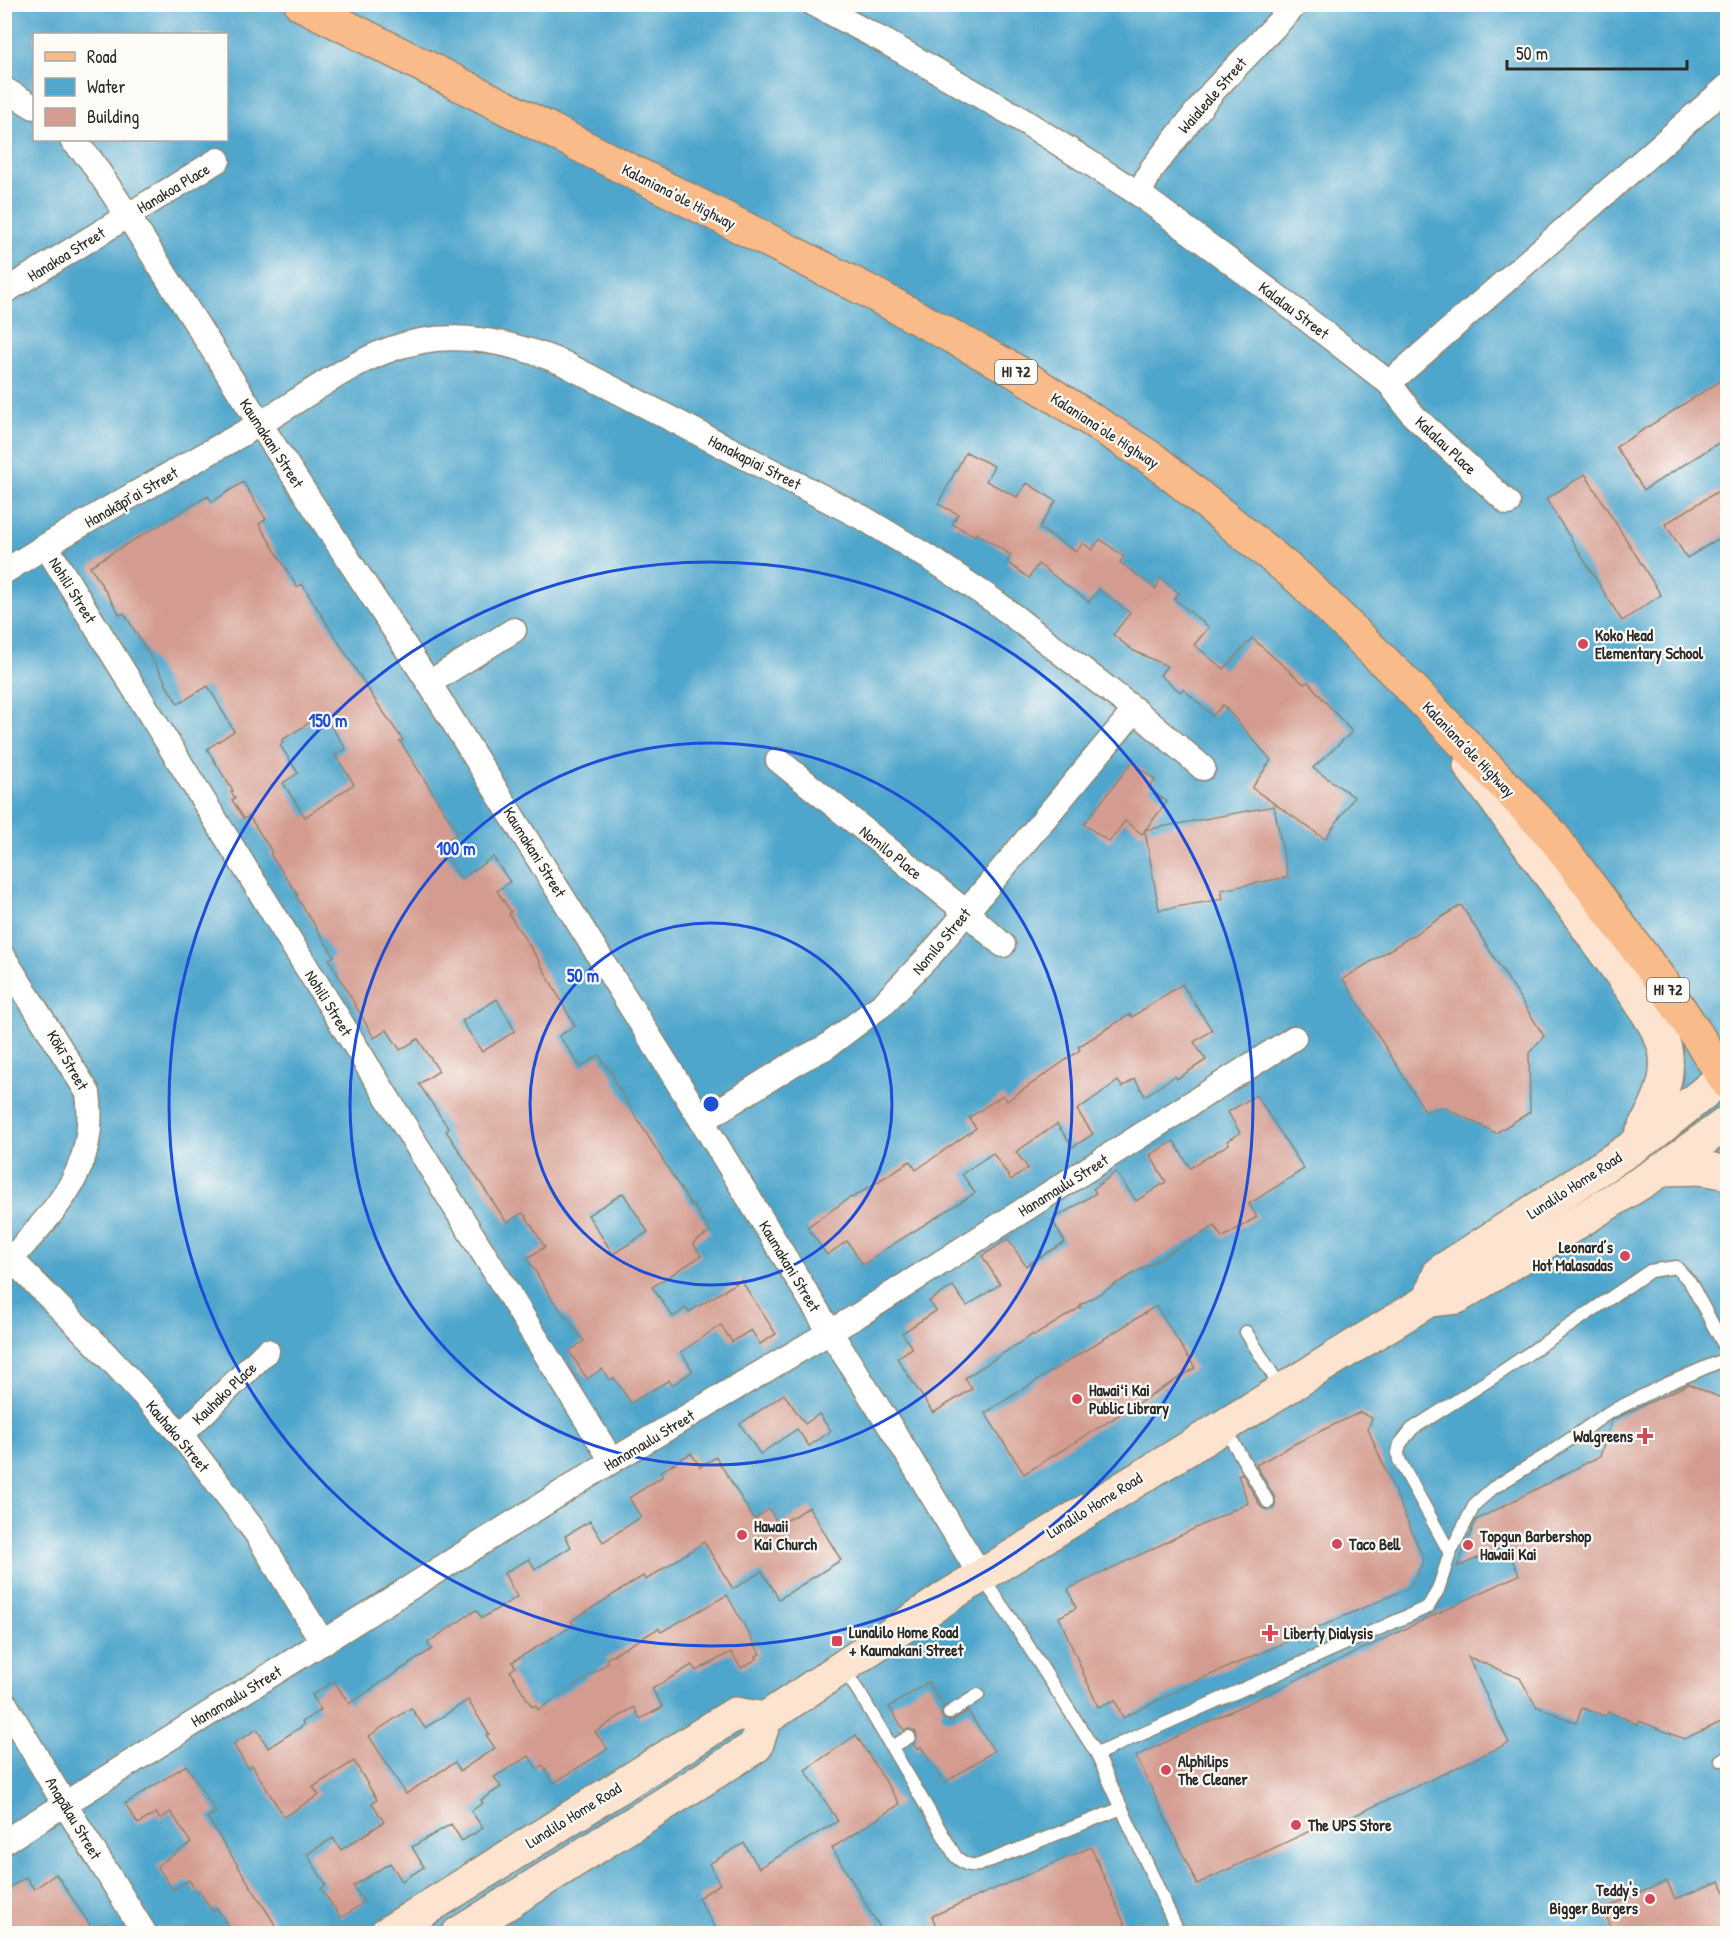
<svg xmlns="http://www.w3.org/2000/svg" width="1732" height="1938" font-family="'Patrick Hand',sans-serif">
<style>
.water{fill:#50a6cc;stroke:#3e687c;stroke-width:1.5;fill-rule:evenodd}
.building{fill:#d49c90;fill-rule:evenodd}
.lines{fill:none;stroke-linecap:round;stroke-linejoin:round}
.lane-casing{stroke:#8a8674;stroke-width:15}
.street-casing{stroke:#8a8674;stroke-width:27}
.secondary-casing{stroke:#8a8674;stroke-width:36}
.primary-casing{stroke:#8a8674;stroke-width:36}
.lane{stroke:#fff;stroke-width:12}
.street{stroke:#fff;stroke-width:24}
.secondary{stroke:#fde4d1;stroke-width:33}
.primary{stroke:#fabb8b;stroke-width:33}
.ring{fill:none;stroke:#1d4ed8;stroke-width:3}
.poi-dot{fill:#d1495b;stroke:#fdfcf7;stroke-width:2}
.labels{text-anchor:middle;stroke-width:4.5;stroke-linejoin:round;paint-order:stroke}
.shield{fill:#fdfcf7;stroke:#6a6a68;stroke-width:1.5}
.shield-label{font-size:15px;font-weight:bold;fill:#2b2b2b}
.street-label{font-size:16px;fill:#2b2b2b;stroke:#fdfcf7}
.poi-label{font-size:16px;font-weight:bold;fill:#2b2b2b;stroke:#fdfcf7;text-anchor:start}
.centre{fill:#1d4ed8;stroke:#fdfcf7;stroke-width:3}
.ring-label{font-size:18px;text-anchor:middle;font-weight:bold;fill:#1d4ed8;stroke:#fdfcf7;stroke-width:4.5;stroke-linejoin:round;paint-order:stroke}
</style>
<rect width="100%" height="100%" fill="#fdfcf7"/>
<filter id="ink" filterUnits="userSpaceOnUse"><feTurbulence type="fractalNoise" baseFrequency=".0167" numOctaves="2"/><feDisplacementMap in="SourceGraphic" scale="12" xChannelSelector="R" yChannelSelector="G"/><feConvolveMatrix kernelMatrix="1 2 1 2 8 2 1 2 1" color-interpolation-filters="sRGB"/></filter>
<filter id="wash" filterUnits="userSpaceOnUse"><feTurbulence type="fractalNoise" baseFrequency=".008" numOctaves="4" result="noise"/><feDisplacementMap in="SourceGraphic" scale="24" xChannelSelector="R" yChannelSelector="G"/><feGaussianBlur stdDeviation="1.35" result="paint"/><feColorMatrix in="noise" values="0 0 0 0 0 0 0 0 0 0 0 0 0 0 0 0 0 1.4 0 .05"/><feComposite in="paint" operator="in"/></filter>
<g filter="url(#wash)">
<rect width="100%" height="100%" fill="#e9e1be"/>
<path class="water" d="M5 5H1727V1933H5ZM34 34H226V140H34Z"/>
<g id="blocks">
<g class="building">
<polygon points="1728,376 1728,437 1644,490 1616,447"/>
<polygon points="966,452 994,466 986,481 1017,497 1027,483 1056,501 1039,528 1076,552 1083,543 1092,550 1100,539 1124,557 1120,562 1156,589 1160,578 1179,593 1174,599 1209,627 1194,645 1224,669 1252,638 1304,684 1308,682 1352,732 1313,768 1354,797 1325,839 1252,788 1271,760 1223,705 1213,716 1183,689 1180,692 1160,675 1167,666 1134,651 1113,635 1130,613 1099,589 1089,602 1038,564 1029,578 1007,562 1011,555 976,533 975,536 952,524 958,514 938,504"/>
<polygon points="1585,474 1661,595 1622,621 1546,499"/>
<path d="M243 482 266 519 259 524 297 587 302 584 375 700 403 740 400 741 458 833 440 845 461 879 493 857 510 882 497 891 511 912 509 914 536 956 575 1026 559 1036 581 1067 599 1055 615 1078 613 1080 691 1205 693 1204 710 1232 693 1243 701 1256 652 1287 673 1317 686 1308 689 1312 741 1280 776 1334 760 1344 751 1330 732 1342 721 1325 681 1352 693 1371 672 1385 669 1380 631 1403 614 1378 610 1380 602 1369 587 1379 569 1351 584 1341 552 1299 527 1258 545 1247 525 1215 522 1213 507 1223 446 1131 449 1129 419 1084 439 1071 418 1039 400 1050 387 1030 374 1038 329 959 334 956 296 896 298 895 270 854 272 852 249 816 244 819 232 800 235 798 231 792 233 791 207 749 234 731 208 686 178 704 165 683 166 682 124 613 120 615 90 566 208 496 212 502ZM323 714 346 749 335 755 354 784 305 817 283 783 298 773 280 745 283 743 282 740ZM497 999 515 1031 482 1052 462 1021ZM623 1193 648 1232 613 1254 588 1215Z"/>
<polygon points="1728,485 1728,533 1687,558 1665,524"/>
<polygon points="1132,762 1155,780 1149,788 1167,802 1145,830 1274,806 1288,877 1221,890 1223,899 1159,910 1145,831 1142,834 1125,821 1109,842 1084,824"/>
<polygon points="1461,905 1544,1036 1529,1053 1530,1112 1496,1133 1443,1107 1425,1111 1343,979"/>
<polygon points="1182,984 1212,1030 1194,1042 1206,1060 1177,1079 1175,1076 1145,1096 1135,1079 1122,1087 1118,1081 1077,1110 1093,1134 1073,1147 1057,1124 1016,1152 1028,1168 1011,1180 993,1153 962,1174 975,1193 887,1248 863,1265 847,1241 827,1255 807,1227 851,1197 852,1198 910,1161 916,1170 976,1128 969,1118 1003,1095 1007,1101 1080,1050 1078,1047 1130,1014 1132,1017"/>
<polygon points="1256,1095 1304,1169 1249,1204 1257,1217 1222,1238 1215,1226 1080,1305 1081,1307 1034,1336 1033,1334 965,1378 972,1389 933,1413 897,1358 912,1348 902,1333 936,1311 929,1301 953,1286 967,1306 1000,1284 982,1256 1008,1239 1026,1266 1065,1242 1052,1220 1096,1193 1093,1189 1116,1172 1136,1201 1166,1182 1150,1155 1174,1141 1190,1168 1229,1144 1227,1141 1240,1133 1228,1112"/>
<polygon points="1156,1306 1195,1368 1024,1474 985,1413"/>
<polygon points="1689,1384 1728,1401 1728,1719 1684,1739 1639,1721 1637,1724 1609,1712 1605,1716 1582,1708 1576,1723 1536,1706 1520,1678 1468,1657 1509,1743 1330,1827 1329,1822 1197,1884 1136,1756 1519,1575 1506,1546 1457,1567 1476,1520 1600,1456 1612,1420"/>
<polygon points="784,1394 805,1424 819,1414 831,1431 809,1446 797,1429 760,1454 740,1424"/>
<polygon points="1360,1412 1372,1418 1368,1429 1424,1560 1411,1587 1201,1679 1123,1718 1115,1700 1098,1707 1059,1617 1076,1608 1068,1589 1248,1503 1238,1475 1242,1473 1261,1507 1267,1510 1273,1509 1275,1506 1275,1498 1256,1465 1296,1443"/>
<path d="M691 1453 700 1467 716 1457 754 1519 769 1509 779 1525 809 1507 841 1560 779 1599 762 1571 733 1589 704 1542 646 1580 643 1576 571 1621 574 1625 512 1662 516 1667 510 1671 532 1707 535 1705 538 1710 608 1663 606 1659 659 1628 661 1632 727 1595 760 1654 756 1656 757 1659 741 1668 731 1652 696 1671 692 1665 652 1689 663 1707 640 1719 634 1707 595 1732 608 1749 554 1783 542 1765 537 1769 529 1756 494 1777 501 1787 481 1800 483 1803 471 1811 483 1828 462 1841 451 1824 412 1847 424 1867 402 1881 390 1863 353 1886 364 1902 341 1918 321 1889 326 1885 307 1854 333 1838 341 1850 384 1822 372 1803 377 1800 354 1761 313 1787 319 1795 284 1817 252 1765 248 1768 233 1744 257 1729 268 1748 304 1725 302 1722 321 1710 312 1695 334 1681 349 1704 432 1649 427 1643 476 1610 482 1618 517 1597 504 1573 529 1559 535 1569 571 1547 565 1536 590 1521 603 1542 641 1517 629 1498 663 1476 660 1472ZM468 1700 489 1734 486 1735 495 1748 460 1771 455 1762 406 1794 369 1736 411 1708 425 1728Z"/>
<polygon points="928,1682 944,1706 941,1713 942,1718 949,1721 953,1720 968,1711 994,1751 944,1783 921,1747 917,1749 913,1744 917,1738 916,1732 910,1729 904,1730 889,1707"/>
<polygon points="856,1735 900,1804 832,1848 884,1934 719,1934 698,1898 720,1884 709,1864 744,1843 759,1868 838,1821 805,1770"/>
<polygon points="186,1765 216,1812 207,1817 281,1934 233,1934 217,1908 212,1911 199,1890 196,1892 189,1880 173,1890 157,1866 191,1843 171,1812 160,1819 156,1813 138,1824 125,1804"/>
<polygon points="1091,1847 1125,1925 1107,1934 939,1934 932,1916"/>
<polygon points="56,1874 96,1934 4,1934 4,1891 26,1877 34,1889"/>
<polygon points="1667,1881 1675,1899 1720,1881 1728,1899 1728,1934 1614,1934 1603,1909"/>
</g>
</g>
</g>
<g filter="url(#ink)">
<use href="#blocks" fill-opacity="0" stroke="#8a8674" stroke-width="1.5"/>
<g class="lines">
<defs>
<g id="lane">
<polyline points="1246,1332 1281,1388"/>
<polyline points="1224,1427 1268,1502"/>
<polyline points="1450,1553 1399,1460 1398,1453 1400,1444 1412,1429 1500,1373 1650,1271 1676,1267 1690,1282 1728,1353"/>
<polyline points="981,1576 1011,1619 1097,1754 1179,1934"/>
<path d="M843 1668 862 1697 956 1857C964 1864 968 1866 979 1865L1122 1808"/>
<polyline points="949,1713 978,1695"/>
<polyline points="892,1747 909,1737"/>
<polyline points="1097,1754 1428,1607 1438,1590 1450,1553 1475,1504 1493,1488 1550,1453 1608,1413 1667,1384 1728,1358"/>
<polyline points="1721,1760 1728,1756"/>
</g>
<g id="street">
<polyline points="814,4 886,42 1014,115 1139,194 1282,300 1389,383 1414,416 1508,503"/>
<polyline points="4,89 34,107"/>
<polyline points="72,140 90,159 128,216 260,424 429,683 702,1121 830,1332 895,1434 981,1576"/>
<polyline points="1139,194 1151,170 1213,91 1296,4"/>
<polyline points="4,292 218,160"/>
<polyline points="1389,383 1728,86"/>
<polyline points="46,546 612,1461"/>
<path d="M4 572C86 519 172 474 256 426 314 393 366 346 435 339 479 335 522 346 563 363L865 519 936 562 994 601 1135 710 1203 768"/>
<polyline points="429,683 514,630"/>
<polyline points="778,760 966,912 1003,945"/>
<path d="M4 958 88 1093C98 1169 58 1206 12 1258"/>
<polyline points="702,1121 793,1064 826,1047 883,1004 933,952 1135,710"/>
<polyline points="4,1252 99,1347 181,1435 256,1533 323,1643"/>
<polyline points="181,1435 267,1351"/>
<polyline points="4,1702 64,1803 145,1934"/>
<polyline points="4,1842 612,1461 857,1316 1294,1038"/>
</g>
<g id="secondary">
<path d="M1470 766C1517 827 1561 890 1605 952 1622 975 1659 1023 1665 1049 1672 1085 1652 1113 1637 1144"/>
<polyline points="1663,1169 1703,1168 1728,1173"/>
<polyline points="1429,1300 1440,1272 1653,1134 1728,1073"/>
<polyline points="386,1934 735,1714 765,1719"/>
<polyline points="458,1934 756,1746 765,1719 950,1595 1429,1300 1457,1297 1663,1169 1728,1122"/>
</g>
<polyline id="primary" points="301,4 864,289 1012,369 1154,460 1300,579 1409,686 1552,835 1664,985 1728,1083"/>
</defs>
<use href="#lane" class="lane-casing"/>
<use href="#street" class="street-casing"/>
<use href="#secondary" class="secondary-casing"/>
<use href="#primary" class="primary-casing"/>
<use href="#lane" class="lane"/>
<use href="#street" class="street"/>
<use href="#secondary" class="secondary"/>
<use href="#primary" class="primary"/>
</g>
</g>
<g class="ring">
<circle cx="711" cy="1104" r="181"/>
<circle cx="711" cy="1104" r="361"/>
<circle cx="711" cy="1104" r="542"/>
</g>
<g class="poi-dot">
<circle cx="1583" cy="644" r="6"/>
<circle cx="1625" cy="1256" r="6"/>
<circle cx="1077" cy="1399" r="6"/>
<path d="M1642 1427h6v6h6v6h-6v6h-6v-6h-6v-6h6z"/>
<circle cx="742" cy="1535" r="6"/>
<circle cx="1337" cy="1544" r="6"/>
<circle cx="1468" cy="1545" r="6"/>
<path d="M1267 1624h6v6h6v6h-6v6h-6v-6h-6v-6h6z"/>
<rect x="831" y="1635" width="12" height="12" rx="3"/>
<circle cx="1166" cy="1770" r="6"/>
<circle cx="1296" cy="1825" r="6"/>
<circle cx="1650" cy="1899" r="6"/>
</g>
<g class="labels">
<g class="shield">
<rect x="995" y="360" width="42" height="24" rx="4.5"/>
<rect x="1647" y="978" width="42" height="24" rx="4.5"/>
</g>
<g class="shield-label">
<text x="1016" y="377">HI 72</text>
<text x="1668" y="995">HI 72</text>
</g>
<g class="street-label">
<text transform="translate(1212 95) rotate(-49)" y="6">Waialeale Street</text>
<text transform="translate(173 188) rotate(-31)" y="6">Hanakoa Place</text>
<text transform="translate(679 196) rotate(27)" y="6">Kalaniana’ole Highway</text>
<text transform="translate(66 254) rotate(-32)" y="6">Hanakoa Street</text>
<text transform="translate(1294 310) rotate(37)" y="6">Kalalau Street</text>
<text transform="translate(1105 430) rotate(33)" y="6">Kalaniana’ole Highway</text>
<text transform="translate(272 443) rotate(57)" y="6">Kaumakani Street</text>
<text transform="translate(1446 445) rotate(43)" y="6">Kalalau Place</text>
<text transform="translate(755 462) rotate(27)" y="6">Hanakapiai Street</text>
<text transform="translate(131 497) rotate(-30)" y="6">Hanakāpī‘ai Street</text>
<text transform="translate(73 590) rotate(58)" y="6">Nohili Street</text>
<text transform="translate(1469 749) rotate(46)" y="6">Kalaniana’ole Highway</text>
<text transform="translate(535 852) rotate(58)" y="6">Kaumakani Street</text>
<text transform="translate(891 852) rotate(39)" y="6">Nomilo Place</text>
<text transform="translate(941 941) rotate(-50)" y="6">Nomilo Street</text>
<text transform="translate(329 1003) rotate(58)" y="6">Nohili Street</text>
<text transform="translate(68 1060) rotate(60)" y="6">Kōkī Street</text>
<text transform="translate(1063 1185) rotate(-32)" y="6">Hanamaulu Street</text>
<text transform="translate(1574 1185) rotate(-33)" y="6">Lunalilo Home Road</text>
<text transform="translate(790 1266) rotate(59)" y="6">Kaumakani Street</text>
<text transform="translate(224 1393) rotate(-44)" y="6">Kauhako Place</text>
<text transform="translate(178 1436) rotate(50)" y="6">Kauhako Street</text>
<text transform="translate(649 1440) rotate(-31)" y="6">Hanamaulu Street</text>
<text transform="translate(1094 1505) rotate(-32)" y="6">Lunalilo Home Road</text>
<text transform="translate(236 1696) rotate(-31)" y="6">Hanamaulu Street</text>
<text transform="translate(573 1815) rotate(-32)" y="6">Lunalilo Home Road</text>
<text transform="translate(74 1818) rotate(59)" y="6">Anapālau Street</text>
</g>
<g class="poi-label">
<text x="1595" y="641">Koko Head<tspan x="1595" dy="18">Elementary School</tspan></text>
<text x="1613" y="1253" text-anchor="end">Leonard’s<tspan x="1613" dy="18">Hot Malasadas</tspan></text>
<text x="1089" y="1396">Hawaiʻi Kai<tspan x="1089" dy="18">Public Library</tspan></text>
<text x="1633" y="1442" text-anchor="end">Walgreens</text>
<text x="754" y="1532">Hawaii<tspan x="754" dy="18">Kai Church</tspan></text>
<text x="1480" y="1542">Topgun Barbershop<tspan x="1480" dy="18">Hawaii Kai</tspan></text>
<text x="1349" y="1550">Taco Bell</text>
<text x="849" y="1638">Lunalilo Home Road<tspan x="849" dy="18">+ Kaumakani Street</tspan></text>
<text x="1284" y="1639">Liberty Dialysis</text>
<text x="1178" y="1767">Alphilips<tspan x="1178" dy="18">The Cleaner</tspan></text>
<text x="1308" y="1831">The UPS Store</text>
<text x="1638" y="1896" text-anchor="end">Teddy's<tspan x="1638" dy="18">Bigger Burgers</tspan></text>
</g>
</g>
<circle cx="711" cy="1104" r="9" class="centre"/>
<g class="ring-label">
<text x="328" y="727">150 m</text>
<text x="456" y="855">100 m</text>
<text x="583" y="982">50 m</text>
</g>
<rect width="1732" height="1938" fill="none" stroke="#fdfcf7" stroke-width="24"/>
<rect x="33" y="33" width="195" height="108" fill="#fdfcf7" stroke="#a9a8a5" stroke-width="1.5"/>
<rect x="45" y="52" width="30" height="9" fill="#fabb8b" stroke="#a9a8a5" stroke-width="1.5"/>
<text x="87" y="63" font-size="18" fill="#2b2b2b">Road</text>
<rect x="45" y="78" width="30" height="18" fill="#50a6cc" stroke="#a9a8a5" stroke-width="1.5"/>
<text x="87" y="93" font-size="18" fill="#2b2b2b">Water</text>
<rect x="45" y="108" width="30" height="18" fill="#d49c90" stroke="#a9a8a5" stroke-width="1.5"/>
<text x="87" y="123" font-size="18" fill="#2b2b2b">Building</text>
<path d="M1507 60v9h180v-9" fill="none" stroke="#2b2b2b" stroke-width="3"/>
<text x="1516" y="60" font-size="18" fill="#2b2b2b" stroke="#fdfcf7" stroke-width="4.5" paint-order="stroke">50 m</text>
</svg>
